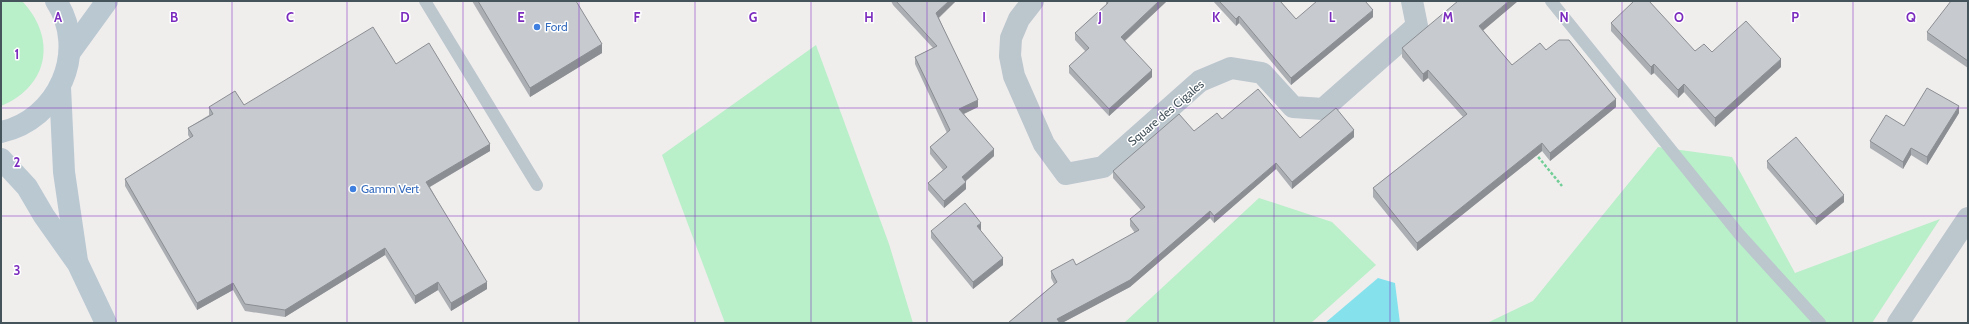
<svg xmlns="http://www.w3.org/2000/svg" width="1969" height="324" font-family="Cabin,sans-serif">
<style>
.green{fill:#b9efc9}
.water{fill:#85e2ed}
.lines{fill:none;stroke-linecap:round;stroke-linejoin:round}
.path{stroke:#71ce96;stroke-width:2.5;stroke-dasharray:3 2;stroke-linecap:butt}
.lane{stroke:#bbc6cd;stroke-width:12}
.street{stroke:#bbc6cd;stroke-width:22}
.secondary{stroke:#bac8d2;stroke-width:22}
.wall{fill:#abafb3}
.shaded-wall{fill:#8b8e92}
.building{fill:#c7cbd0;stroke:#8b8e92}
.grid{fill:none;stroke:#7b2cbf;stroke-width:1;stroke-opacity:0.55}
.shop-dot{fill:#3f7fe0;stroke:#fff;stroke-width:1.5}
.labels{text-anchor:middle;stroke-width:3;stroke-linejoin:round;paint-order:stroke}
.shop-label{font-size:12px;fill:#366cbe;stroke:#fff;text-anchor:start}
.street-label{font-size:12px;fill:#45535b;stroke:#fff}
.grid-label{font-size:13px;text-anchor:middle;font-weight:bold;fill:#7b2cbf;stroke:#fff;stroke-width:3;stroke-linejoin:round;paint-order:stroke}
</style>
<rect width="100%" height="100%" fill="#f0eded"/>
<g class="green">
<path d="M1 1H22C57 38 49 86 1 106Z"/>
<polygon points="816,45 889,244 913,323 725,323 662,155"/>
<polygon points="1658,147 1732,157 1795,273 1940,219 1872,323 1487,323 1533,301"/>
<polygon points="1259,198 1332,222 1376,265 1311,323 1124,323"/>
</g>
<polygon class="water" points="1378,278 1395,283 1400,323 1325,323"/>
<g class="lines">
<polyline class="path" points="1535,153 1562,186"/>
<g class="lane">
<polyline points="425,1 537,185"/>
<polyline points="1551,1 1739,234 1820,323"/>
</g>
<g class="street">
<polyline points="1033,1 1019,19 1011,38 1010,56 1014,76 1044,144 1066,174 1103,167 1200,81 1231,68 1262,73 1293,107 1323,109 1417,26 1412,1"/>
<polyline points="1898,323 1968,218"/>
</g>
<g class="secondary">
<polyline points="70,52 107,1"/>
<polyline points="60,87 64,172 77,261"/>
<path d="M1 132C58 120 89 51 56 1"/>
<polyline points="1,159 27,187 44,216 78,264 106,323"/>
</g>
</g>
<g class="wall">
<polygon points="472,1 576,1 602,53 530,97"/>
<polygon points="891,1 956,1 939,18 978,107 964,114 994,156 966,181 966,189 944,208 928,190 928,183 943,170 930,154 930,147 947,133 915,64 915,57 933,48 893,5"/>
<polygon points="1106,1 1167,1 1125,41 1152,77 1109,116 1069,73 1069,66 1086,52 1075,40 1075,33 1106,5"/>
<polygon points="1213,1 1280,1 1296,19 1373,17 1291,85 1239,23 1236,26"/>
<polygon points="1518,1 1483,30 1512,65 1546,50 1616,107 1550,161 1542,151 1417,251 1373,197 1373,188 1463,117 1428,78 1423,82 1402,57 1402,48"/>
<polygon points="1968,1 1968,68 1927,40 1927,32"/>
<polygon points="1611,23 1695,51 1712,52 1781,67 1715,127 1684,92 1678,98 1654,73 1651,75 1611,31"/>
<polygon points="396,64 490,151 430,187 487,289 451,311 438,290 415,304 385,255 285,317 245,311 233,290 197,310 125,186 125,179 190,138 188,135 188,128 209,115 209,107 244,105"/>
<polygon points="1959,113 1927,165 1911,155 1903,169 1870,148 1870,141 1904,126"/>
<polygon points="1222,119 1300,138 1354,137 1292,189 1276,169 1214,223 1210,218 1130,287 1062,323 1008,323 1054,284 1051,278 1051,271 1076,265 1135,233 1130,226 1130,219 1141,210 1113,178 1113,171 1194,131"/>
<polygon points="1767,161 1844,202 1816,225 1767,168"/>
<polygon points="981,230 980,231 1003,265 973,289 931,238 931,231"/>
</g>
<g class="shaded-wall">
<polygon points="949,1 956,1 936,20 936,13"/>
<polygon points="1159,1 1167,1 1121,44 1121,37"/>
<polygon points="1509,1 1518,1 1479,34 1479,26"/>
<polygon points="1373,10 1373,17 1291,85 1291,78"/>
<polygon points="1239,16 1239,23 1236,26 1236,19"/>
<polygon points="602,44 602,53 530,97 530,88"/>
<polygon points="1781,59 1781,67 1715,127 1715,118"/>
<polygon points="1654,64 1654,73 1651,75 1651,67"/>
<polygon points="1152,70 1152,77 1109,116 1109,109"/>
<polygon points="1428,70 1428,78 1423,82 1423,74"/>
<polygon points="1684,84 1684,92 1678,98 1678,90"/>
<polygon points="1616,99 1616,107 1550,161 1550,153"/>
<polygon points="978,100 978,107 959,116 959,109"/>
<polygon points="1959,106 1959,113 1927,165 1927,157"/>
<polygon points="1354,130 1354,137 1292,189 1292,182"/>
<polygon points="1542,143 1542,151 1417,251 1417,243"/>
<polygon points="490,144 490,151 426,189 426,182"/>
<polygon points="1911,148 1911,155 1903,169 1903,162"/>
<polygon points="994,149 994,156 962,184 962,177"/>
<polygon points="1276,163 1276,169 1214,223 1214,216"/>
<polygon points="966,182 966,189 944,208 944,201"/>
<polygon points="1844,195 1844,202 1816,225 1816,218"/>
<polygon points="1210,211 1210,218 1130,287 1062,323 1057,323 1057,319"/>
<polygon points="981,223 981,230 977,234 977,226"/>
<polygon points="385,248 385,255 285,317 285,310"/>
<polygon points="1003,258 1003,265 973,289 973,282"/>
<polygon points="438,282 438,290 415,304 415,296"/>
<polygon points="487,282 487,289 451,311 451,303"/>
<polygon points="233,283 233,290 197,310 197,303"/>
</g>
<g class="building">
<polygon points="478,1 576,1 602,44 530,88"/>
<polygon points="896,1 949,1 936,13 978,100 959,109 994,149 962,177 966,182 944,201 928,183 947,167 930,147 950,130 915,57 937,46"/>
<polygon points="1107,1 1159,1 1121,37 1152,70 1109,109 1069,66 1089,48 1075,33 1108,3"/>
<polygon points="1219,1 1280,1 1296,19 1317,1 1365,1 1373,10 1291,78 1239,16 1236,19"/>
<polygon points="1458,1 1509,1 1479,26 1512,65 1540,43 1546,50 1559,40 1569,40 1616,99 1550,153 1542,143 1417,243 1373,188 1467,114 1428,70 1423,74 1402,48"/>
<polygon points="1634,1 1649,1 1695,51 1704,44 1712,52 1746,21 1781,59 1715,118 1684,84 1678,90 1654,64 1651,67 1611,23"/>
<polygon points="1951,1 1968,1 1968,61 1927,32"/>
<polygon points="373,27 396,64 429,43 490,144 426,182 487,282 451,303 438,282 415,296 385,248 285,310 245,304 233,283 197,303 125,179 193,136 188,128 213,114 209,107 235,91 244,105"/>
<polygon points="1927,88 1959,106 1927,157 1911,148 1903,162 1870,141 1886,115 1904,126"/>
<polygon points="1258,89 1300,138 1336,108 1354,130 1292,182 1276,163 1214,216 1210,211 1130,280 1057,319 1060,323 1008,323 1057,282 1051,271 1073,259 1076,265 1139,230 1130,219 1145,207 1113,171 1179,114 1194,131 1217,113 1222,119"/>
<polygon points="1796,137 1844,195 1816,218 1767,161"/>
<polygon points="965,203 981,223 977,226 1003,258 973,282 931,231"/>
</g>
<path class="grid" d="M116 1V323M232 1V323M347 1V323M463 1V323M579 1V323M695 1V323M811 1V323M927 1V323M1042 1V323M1158 1V323M1274 1V323M1390 1V323M1506 1V323M1622 1V323M1737 1V323M1853 1V323M1 108H1968M1 216H1968"/>
<g class="shop-dot">
<circle cx="537" cy="27" r="4"/>
<circle cx="353" cy="189" r="4"/>
</g>
<g class="labels">
<g class="shop-label">
<text x="545" y="31">Ford</text>
<text x="361" y="193">Gamm Vert</text>
</g>
<g class="street-label">
<text transform="translate(1166 113) rotate(-40)" y="4">Square des Cigales</text>
</g>
</g>
<g class="grid-label">
<text x="58" y="22">A</text>
<text x="174" y="22">B</text>
<text x="290" y="22">C</text>
<text x="405" y="22">D</text>
<text x="521" y="22">E</text>
<text x="637" y="22">F</text>
<text x="753" y="22">G</text>
<text x="869" y="22">H</text>
<text x="984" y="22">I</text>
<text x="1100" y="22">J</text>
<text x="1216" y="22">K</text>
<text x="1332" y="22">L</text>
<text x="1448" y="22">M</text>
<text x="1564" y="22">N</text>
<text x="1679" y="22">O</text>
<text x="1795" y="22">P</text>
<text x="1911" y="22">Q</text>
<text x="17" y="59">1</text>
<text x="17" y="167">2</text>
<text x="17" y="275">3</text>
</g>
<rect width="1969" height="324" fill="none" stroke="#45535b" stroke-width="4"/>
</svg>
